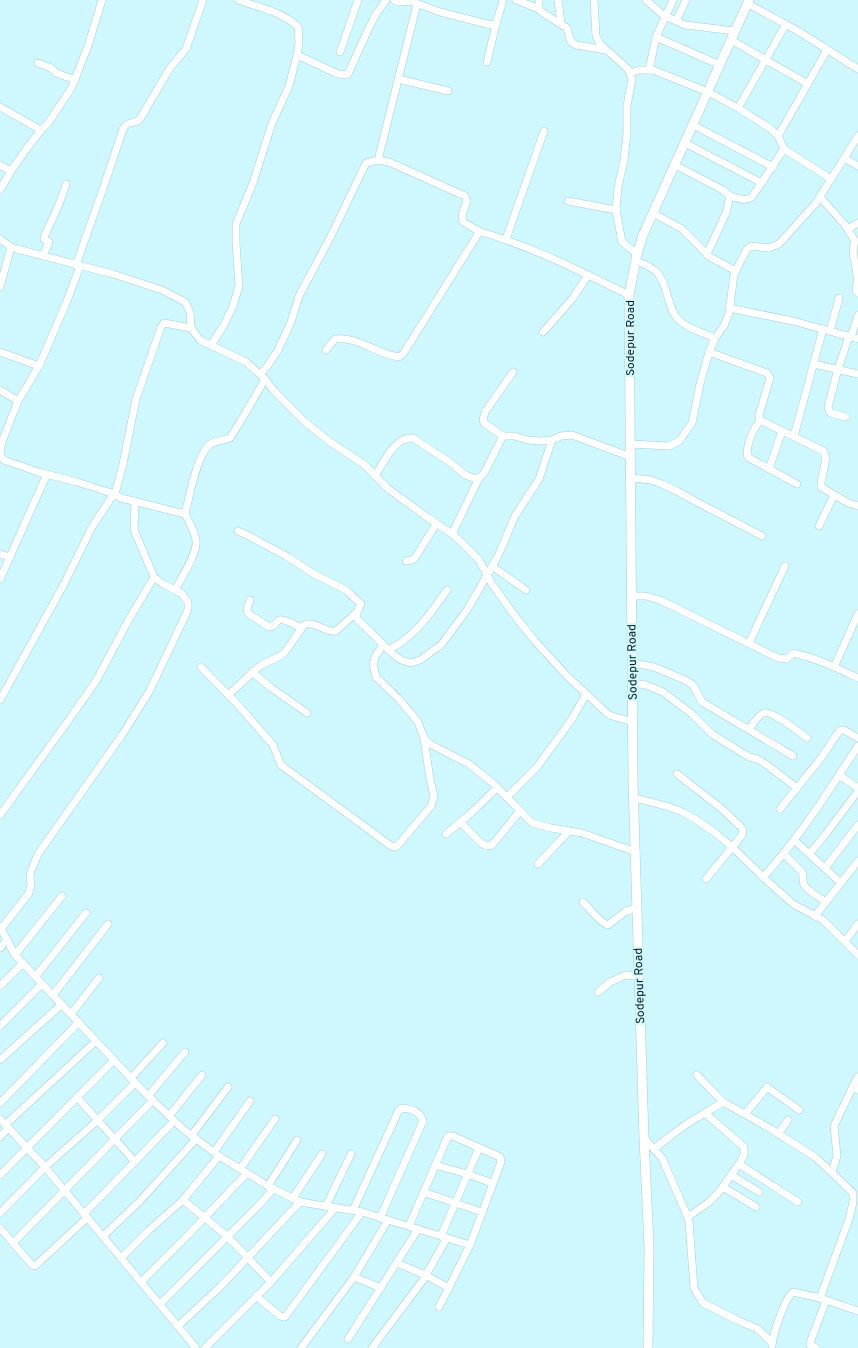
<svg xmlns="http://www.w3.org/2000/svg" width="858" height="1348" font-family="Overpass,sans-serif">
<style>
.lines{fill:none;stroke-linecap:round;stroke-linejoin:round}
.minor-casing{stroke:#a6cfd5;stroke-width:8}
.major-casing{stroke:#a6cfd5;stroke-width:10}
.minor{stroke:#fff;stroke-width:7}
.major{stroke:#fff;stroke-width:9}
.labels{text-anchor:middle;stroke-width:4;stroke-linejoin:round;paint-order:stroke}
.street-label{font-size:12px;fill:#0d1d1f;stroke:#cef8fe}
</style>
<rect width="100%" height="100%" fill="#cef8fe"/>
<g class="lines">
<defs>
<g id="minor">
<polyline points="394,0 398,2 410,1 440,12 491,25 496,24 503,0"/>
<polyline points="516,0 539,9"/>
<polyline points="539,0 539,9 543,13 567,28 571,42 576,45 606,50"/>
<polyline points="558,0 561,23"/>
<polyline points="594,0 596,36 600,44 628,69 632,79 627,106 627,133 624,160 618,187 616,210 622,242 637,254"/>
<polyline points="646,0 663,15 685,25 735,31"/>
<polyline points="748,4 798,31 858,69"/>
<polyline points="676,21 686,0"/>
<polyline points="656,37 720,65"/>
<polyline points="731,40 808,84"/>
<polyline points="340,52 358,0"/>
<polyline points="297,55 338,74 344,75 348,74 367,32 376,14 386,0"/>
<polyline points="487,62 496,24"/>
<polyline points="38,63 51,68 56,73 75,80"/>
<polyline points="649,70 656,37 673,0"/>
<polyline points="630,73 639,70 653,70 708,92 738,108 771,129 778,136 784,149 831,179"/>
<polyline points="398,79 448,91"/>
<polyline points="0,107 41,130"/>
<polyline points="738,108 786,24"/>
<polyline points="693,125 773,167"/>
<polyline points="778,136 827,50"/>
<polyline points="685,143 762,183"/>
<polyline points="844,158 858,166"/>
<polyline points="378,160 417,4"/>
<polyline points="0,165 11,171"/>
<polyline points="675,165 723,190 730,196 726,213 707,254 708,256 736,271"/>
<polyline points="0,190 11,171 27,148 41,130 49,122 72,87 88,46 102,0"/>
<path d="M730 196C738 198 745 202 752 197L784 149"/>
<path d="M820 197 845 225 855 241C850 255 857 263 857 277 858 282 856 286 856 291L858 293"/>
<polyline points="568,201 616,210"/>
<polyline points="653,213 682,229 707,254"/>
<polyline points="848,229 858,223"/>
<path d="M478 231C531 246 580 271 629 295"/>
<polyline points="0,239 11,247 17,249 113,274 162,290 185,302 190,312 191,328 200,340 246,362 265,379 274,391 305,422 330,442 365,465 387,488 427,517 455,536 479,560 492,584 518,620 535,641 567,676 609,715 633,722"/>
<polyline points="506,239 544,131"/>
<polyline points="43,256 49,242 44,239 44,237 60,202 66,184"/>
<path d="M636 261C663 270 662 279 670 304 672 310 674 316 679 320 688 329 704 333 715 338"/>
<path d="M76 265 105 183 123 129C128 120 134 125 140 119L170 68 186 49 203 0"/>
<polyline points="0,287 11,247"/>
<polyline points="729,308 793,321 858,339"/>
<polyline points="830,331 839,298"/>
<polyline points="543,332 573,298 588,275"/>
<polyline points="851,337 858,315"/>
<path d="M211 345 224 325 233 306 239 286 236 243V224L253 183 272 123 289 86 297 55 299 42 298 27C283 12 258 7 238 0"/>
<polyline points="0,352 39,366"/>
<path d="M709 352 767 373 770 378 759 415 760 420 823 451C830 458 820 476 821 487L848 503 858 506"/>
<polyline points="814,364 858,374"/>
<path d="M260 374 266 368 278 350 291 322 299 296 330 238 366 163 378 160 389 162 465 196 467 201C465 207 460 216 463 222L477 230 478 231V234L403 354 399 357C377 354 357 336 335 339L326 350"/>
<polyline points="0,390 18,401"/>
<polyline points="846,417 831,413 829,411 828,407 838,369 849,336"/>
<path d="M760 420C753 430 747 443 747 455L749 458 797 484"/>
<polyline points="503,436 484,423 483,420 485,412 513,372"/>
<polyline points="794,436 823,329"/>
<polyline points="630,444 669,446 679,441 692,423 700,384 709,352 715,338 724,326 729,313 734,274 747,249 751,246 769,248 779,244 816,203 858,136"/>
<polyline points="0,453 2,442 18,401 39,366 67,301 80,266"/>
<path d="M0 455 4 460 38 472 77 482 115 494 121 498 185 514C189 498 197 455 209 445 215 440 223 441 230 438L242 419 265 379"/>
<polyline points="769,469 782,431"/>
<path d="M375 476C384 462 394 437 413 438L451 463 465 475 473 478H479L484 473 503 436H514L528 440 540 441 552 440 561 436 572 435 631 457"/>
<polyline points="631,478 651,480 662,484 677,491 693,500 762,536"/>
<polyline points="115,494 123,464 136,399 161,327 164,323 191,328"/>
<polyline points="819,526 834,495"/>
<polyline points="238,531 249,536 288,557 314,574 346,590 361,604 357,612 357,619 392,653 401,660 411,663 420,660 441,645 467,610 498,556 515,516 539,479 552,440"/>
<polyline points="452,534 479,478"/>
<polyline points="0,554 10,557"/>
<polyline points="406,561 412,560 415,558 436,524"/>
<polyline points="492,566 526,590"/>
<polyline points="0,579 47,474"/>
<path d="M175 590C181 578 198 553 196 540 195 532 189 522 185 514"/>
<path d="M632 596H646L660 600 778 658 787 659 793 653C816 658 837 668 858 678"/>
<path d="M250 600C248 606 245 610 249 614L269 627C275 627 275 623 279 620 284 618 297 626 301 628"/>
<polyline points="749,643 785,566"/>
<polyline points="383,645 375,657 373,664 376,677 399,699 418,722 424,738 430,744 469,764 494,784 532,823 551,828 582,833 636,852"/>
<path d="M388 650C393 647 400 644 404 640 422 627 434 608 447 590"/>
<polyline points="632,663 654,667 685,680 693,685 702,702 793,756"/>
<polyline points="201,667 240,707 273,745 281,765 285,768 391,846 395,847 398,845 431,806 434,796 430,779 424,738"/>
<polyline points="834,667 858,614"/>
<polyline points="252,672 270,687 307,713"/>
<polyline points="632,683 646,685 663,692 692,714 712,734 749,757 757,759 767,765 797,788"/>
<path d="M228 695 261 665 280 656 285 652 304 625C315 620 324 633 336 631L357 612"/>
<polyline points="0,700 63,586 92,527 113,495"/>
<path d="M749 729C753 724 758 715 764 713 771 710 800 733 807 738"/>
<polyline points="677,774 722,809 742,828 743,831 742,835 706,879"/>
<polyline points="839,775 858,746"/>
<path d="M858 788 839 775C816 811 792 846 763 877L793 904 823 920 858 955"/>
<polyline points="507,797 537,767 572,719 586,694"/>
<path d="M634 798C650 802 669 805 684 813 714 828 739 853 763 877"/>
<polyline points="780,809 821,758 840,730 844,730 858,738"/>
<polyline points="0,815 68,721 96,681 128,621 154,577"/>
<path d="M460 822 482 844C486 846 488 846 492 845L520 811"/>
<polyline points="446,834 471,813 497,788"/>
<polyline points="794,840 841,883"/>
<path d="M783 853 802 872C804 876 802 880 804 885 809 892 819 897 826 902"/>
<polyline points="810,853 825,835 858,791"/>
<polyline points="538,864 569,831"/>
<polyline points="825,868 858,825"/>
<path d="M583 902C589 908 600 923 608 925L626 911 637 908"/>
<polyline points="815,916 858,861"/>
<polyline points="0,927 15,955 144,1092 183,1129 219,1156 268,1186 300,1202 362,1212 470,1245 501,1162 500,1157 453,1136 448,1136 409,1226"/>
<polyline points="1,929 29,893 31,885 30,878 31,871 38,854 122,735 149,692 188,610 188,602 181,593 163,584 154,577 134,530 135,501"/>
<polyline points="845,941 858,924"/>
<polyline points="0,948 7,940"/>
<polyline points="15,955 62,896"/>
<polyline points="36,976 86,913"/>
<polyline points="0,986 23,963"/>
<polyline points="598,992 610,982 626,975 639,976"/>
<polyline points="53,995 108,924"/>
<polyline points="71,1014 99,978"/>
<polyline points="0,1026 42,984"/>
<polyline points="0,1060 62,1004"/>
<polyline points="697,1075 723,1102"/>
<polyline points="858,1077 854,1084 854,1087 858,1090"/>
<polyline points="131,1078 163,1043"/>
<polyline points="148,1096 185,1052"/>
<path d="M77 1097C96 1119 116 1140 135 1162"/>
<polyline points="0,1103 79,1022"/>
<polyline points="745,1114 767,1087 799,1110"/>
<polyline points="169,1116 202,1075"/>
<polyline points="0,1119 45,1167 196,1348"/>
<polyline points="5,1125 96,1041"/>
<polyline points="778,1134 788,1120"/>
<polyline points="191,1136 228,1087"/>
<polyline points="0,1137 8,1128"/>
<polyline points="644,1138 662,1158 686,1213 689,1222 694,1288 703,1303 739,1321 758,1329 772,1343"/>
<path d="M654 1149C666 1140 677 1130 690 1122 701 1115 712 1109 723 1102L771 1129 815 1157 828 1169 853 1193V1202L849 1219 820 1298"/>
<polyline points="214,1152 250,1101"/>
<polyline points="739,1164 798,1202"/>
<polyline points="435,1165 467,1174 492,1183"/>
<polyline points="240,1169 275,1119"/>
<polyline points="832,1172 837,1156 834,1126 854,1084"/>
<polyline points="0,1175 114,1060"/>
<polyline points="731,1175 759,1192"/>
<polyline points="268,1186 297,1140"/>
<polyline points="723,1187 756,1207"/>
<polyline points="423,1192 482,1212"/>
<polyline points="293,1198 322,1154"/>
<polyline points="183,1200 227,1236 271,1282"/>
<polyline points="326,1206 351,1154"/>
<path d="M353 1210 399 1110 402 1108C411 1109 420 1111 423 1121L380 1218"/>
<polyline points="0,1213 45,1167 97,1121 135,1083"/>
<polyline points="84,1214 174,1121"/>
<polyline points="688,1217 709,1202 719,1192 739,1164 744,1155 744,1147 705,1113"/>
<polyline points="0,1228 32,1265 35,1266 87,1218"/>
<polyline points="103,1236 139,1202 196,1139"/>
<polyline points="441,1236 479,1148"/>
<polyline points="13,1243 153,1100"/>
<polyline points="121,1258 149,1230 183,1200 219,1156"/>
<polyline points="397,1263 425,1275 449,1288"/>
<polyline points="354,1277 381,1288"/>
<polyline points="141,1282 190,1233 247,1173"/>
<polyline points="256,1296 280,1316 285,1317 362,1212"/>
<polyline points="160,1304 262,1202 273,1189"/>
<polyline points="439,1307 470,1245"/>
<polyline points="178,1326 221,1286 300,1202"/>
<polyline points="348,1339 418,1229"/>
<path d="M772 1345C773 1334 785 1298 793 1292L820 1298 858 1311"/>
<polyline points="205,1348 271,1282 336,1207"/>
<polyline points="301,1348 354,1277 388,1220"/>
<polyline points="372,1348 423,1280 447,1238"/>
<polyline points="816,1348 810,1345 810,1343 826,1300"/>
</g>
<polyline id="major" points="648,1348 649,1246 644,1138 633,782 629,295 637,254 643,235 749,0"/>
</defs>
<use href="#minor" class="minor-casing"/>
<use href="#major" class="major-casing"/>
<use href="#minor" class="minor"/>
<use href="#major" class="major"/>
</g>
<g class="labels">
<g class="street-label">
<text transform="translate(630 338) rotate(-90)" y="4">Sodepur Road</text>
<text transform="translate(632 662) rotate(-91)" y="4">Sodepur Road</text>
<text transform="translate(639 986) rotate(-92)" y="4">Sodepur Road</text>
</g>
</g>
</svg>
